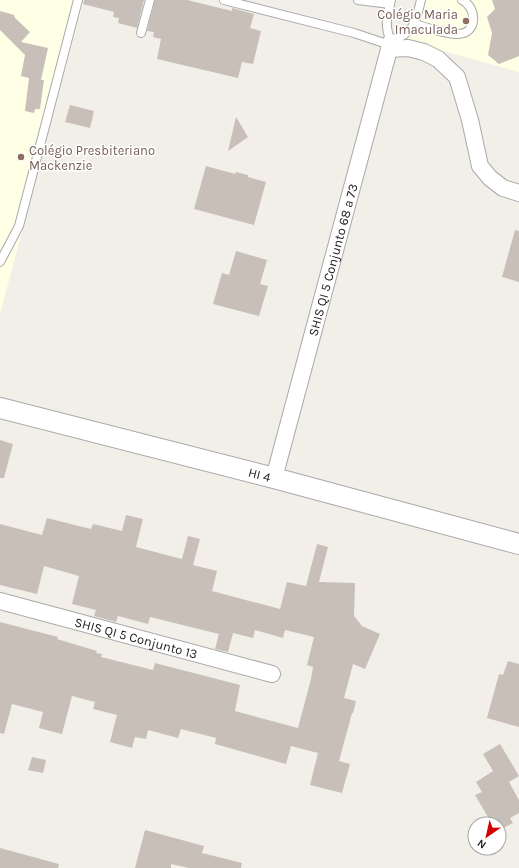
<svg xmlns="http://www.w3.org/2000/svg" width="519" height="868" font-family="Karla,sans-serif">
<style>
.education{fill:#ffffe5}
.building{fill:#c7bfb8}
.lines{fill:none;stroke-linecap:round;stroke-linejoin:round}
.service-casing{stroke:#a9a9a9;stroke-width:10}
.minor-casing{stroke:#a9a9a9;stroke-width:18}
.tertiary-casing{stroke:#a9a9a9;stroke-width:22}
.service{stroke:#fff;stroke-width:8}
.minor{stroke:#fff;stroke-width:16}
.tertiary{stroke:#fff;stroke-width:20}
.education-dot{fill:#8d6e63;stroke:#fff;stroke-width:1.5}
.labels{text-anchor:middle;stroke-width:3;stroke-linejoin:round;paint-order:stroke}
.education-label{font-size:13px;fill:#785e54;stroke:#fff;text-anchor:end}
.street-label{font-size:13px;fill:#222;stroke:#fff}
</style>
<rect width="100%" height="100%" fill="#f2efe9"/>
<g class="education">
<polygon points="0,0 84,0 0,314"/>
<polygon points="421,0 519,0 519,72 407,41"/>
</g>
<g class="building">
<polygon points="84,0 144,0 137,28 118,23 119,18 113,17 114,12 83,4"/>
<polygon points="155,0 187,0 232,11 232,8 254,14 250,28 261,31 253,64 242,62 238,78 157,59 161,39 153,37 154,32 147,31"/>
<polygon points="492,0 519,0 519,56 499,64 488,55 492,33 487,17 495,9"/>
<polygon points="0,11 14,15 15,18 30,32 21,42 48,48 41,80 44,80 40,109 35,109 34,113 25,111 29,78 21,76 25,55 0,30"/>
<polygon points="70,105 94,111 90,128 65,122"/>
<polygon points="236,117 248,137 228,151"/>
<polygon points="206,166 235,174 236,172 248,175 248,177 266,182 254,225 194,209"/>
<polygon points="515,230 519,231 519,282 502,277"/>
<polygon points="236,251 267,260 260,284 268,286 259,316 213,304 222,273 229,275"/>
<polygon points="0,440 13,444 4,478 0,478"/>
<polygon points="126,515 143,519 136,547 182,559 188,536 200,539 193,565 217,571 212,591 280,609 287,582 306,586 317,544 328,547 319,582 355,583 354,616 362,626 380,634 365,669 353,664 344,698 356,701 353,713 352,713 339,761 350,764 342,793 310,785 318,753 291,746 286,764 215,744 216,738 181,729 178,738 148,730 146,739 135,737 132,748 110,742 117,715 93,709 95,702 72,696 62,734 39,728 43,712 12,704 4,734 0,733 0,622 58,637 57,639 97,651 96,653 102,654 101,657 153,670 155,663 240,685 235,711 298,728 311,679 313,667 307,665 314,637 285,630 283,638 255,630 253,638 233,633 228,652 215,649 219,634 150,617 148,624 118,616 116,622 94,616 96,610 72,604 79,576 44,566 37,594 0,585 0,524 42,535 47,518 91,529 93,524 122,531"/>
<polygon points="508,661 519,664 519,727 487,718 499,674 503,675"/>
<polygon points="500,744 519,776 509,782 519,800 519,813 510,818 513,823 501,829 499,824 492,824 475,795 482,792 476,782 493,771 483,754"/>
<polygon points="32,757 46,760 43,773 28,770"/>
<polygon points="145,830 204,846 202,853 242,863 241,868 189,868 171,864 171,868 135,868"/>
<polygon points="0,848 59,864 58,868 0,868"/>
</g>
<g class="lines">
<defs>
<g id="service">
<polyline points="224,0 354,33 390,45"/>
<polyline points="358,0 390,4"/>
<path d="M391 0C387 17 384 25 391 42 415 31 415 24 421 0"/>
<path d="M415 24C425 27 449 35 458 34 477 34 478 8 462 0"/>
<polyline points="141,33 150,0"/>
<polyline points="0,262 19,226 78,0"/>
</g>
<g id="minor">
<polyline points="389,49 408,48 424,52 438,59 457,77 470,120 480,166 490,178 503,188 519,193"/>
<path id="s1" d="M274 478 391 42"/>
<path id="s2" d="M0 601 272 674"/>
</g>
<g id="tertiary">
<path id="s3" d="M0 408 274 478 519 544"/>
</g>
</defs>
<use href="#service" class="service-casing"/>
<use href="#minor" class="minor-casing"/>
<use href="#tertiary" class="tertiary-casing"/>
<use href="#service" class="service"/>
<use href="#minor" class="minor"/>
<use href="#tertiary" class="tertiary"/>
</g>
<g class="education-dot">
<circle cx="466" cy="21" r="4"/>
<circle cx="21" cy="157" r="4"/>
</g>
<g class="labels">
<g class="education-label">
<text x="458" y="19">Colégio Maria<tspan x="458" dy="15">Imaculada</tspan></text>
<text x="29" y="155" text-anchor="start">Colégio Presbiteriano<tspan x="29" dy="15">Mackenzie</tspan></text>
</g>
<g class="street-label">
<text dy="5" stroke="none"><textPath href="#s1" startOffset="226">SHIS QI 5 Conjunto 68 a 73</textPath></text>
<text dy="5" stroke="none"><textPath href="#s3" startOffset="268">HI 4</textPath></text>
<text dy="5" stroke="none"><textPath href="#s2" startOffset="141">SHIS QI 5 Conjunto 13</textPath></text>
</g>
</g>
<g transform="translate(487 836) rotate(214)"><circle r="19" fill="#ffffff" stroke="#a7a7a7"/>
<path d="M0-3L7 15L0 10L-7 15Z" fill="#d40000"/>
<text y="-6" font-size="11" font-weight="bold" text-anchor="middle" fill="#222222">N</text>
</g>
</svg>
